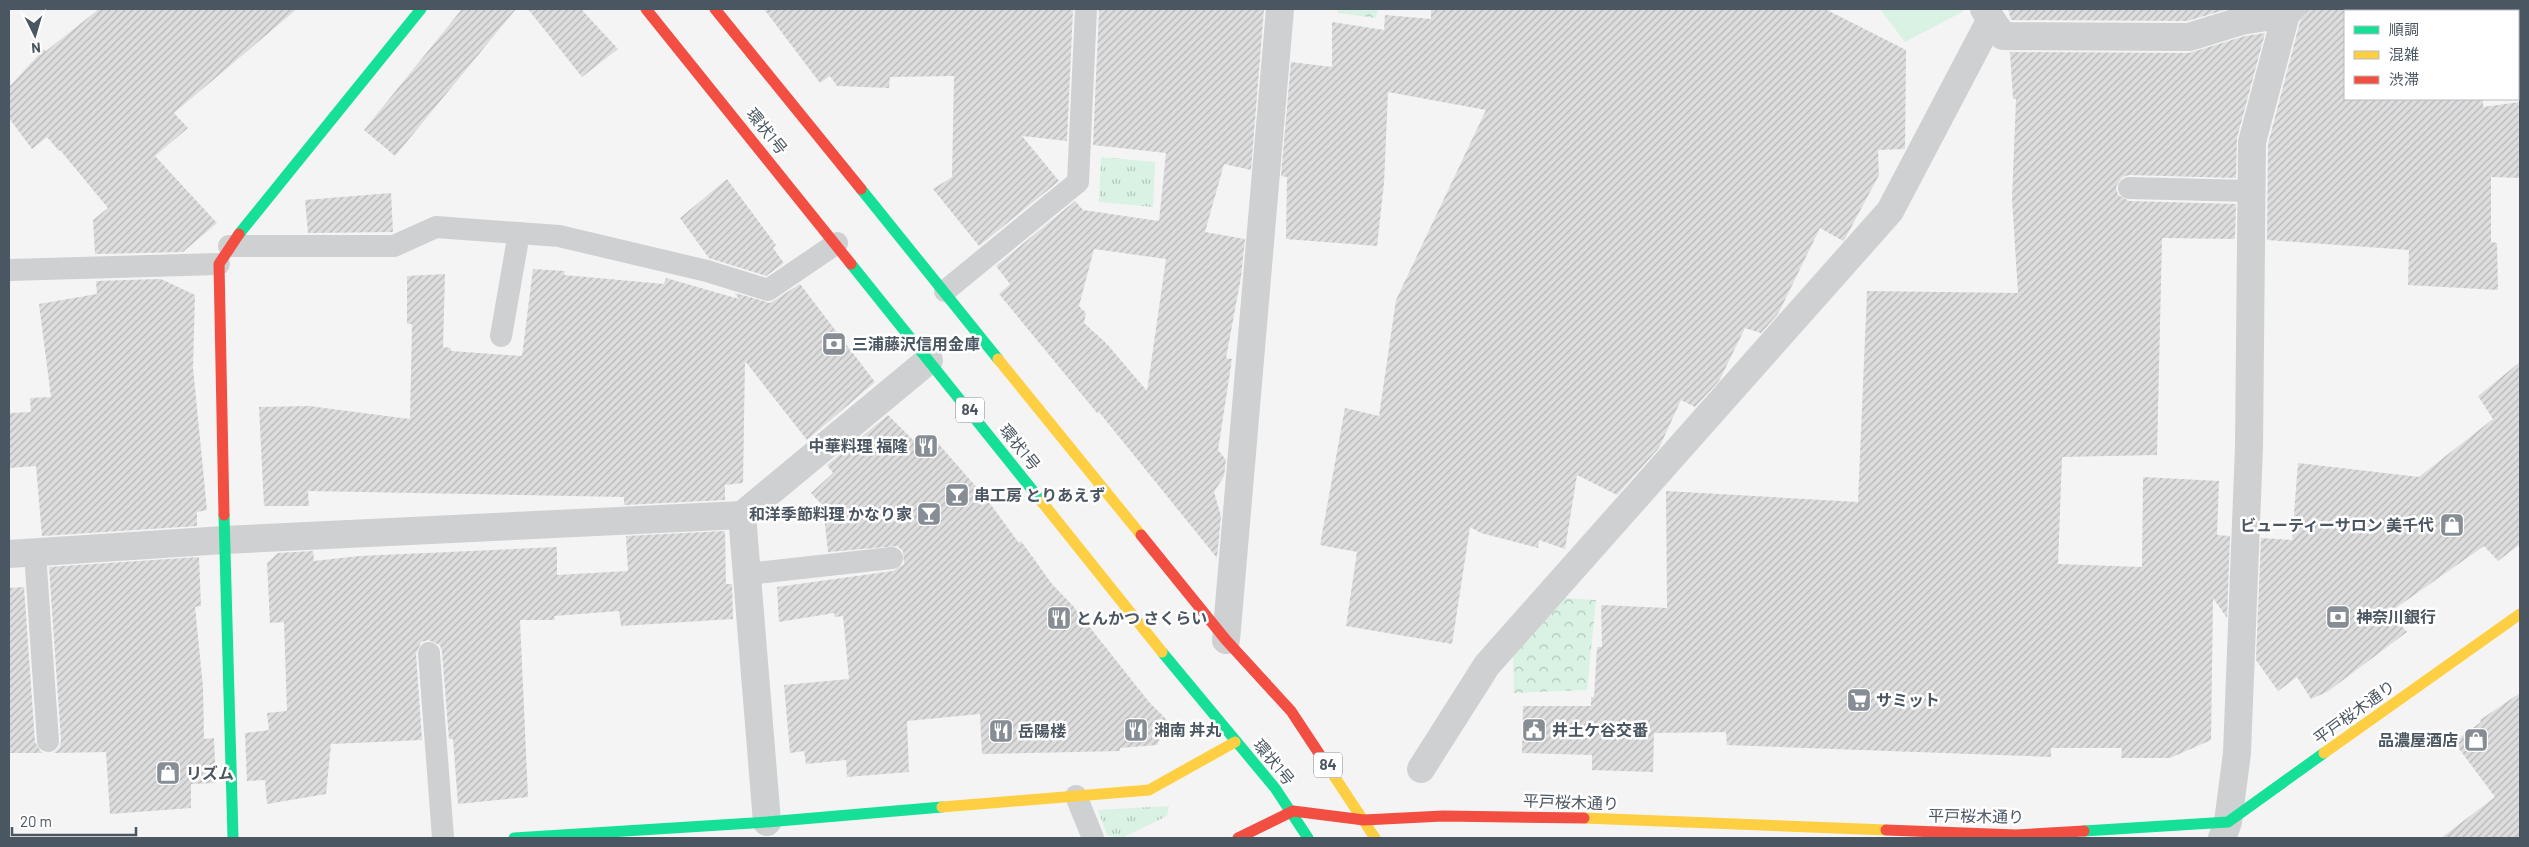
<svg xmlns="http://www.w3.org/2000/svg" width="2529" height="847" font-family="Barlow,'Noto Sans JP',sans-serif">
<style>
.grass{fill:url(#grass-tufts)}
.forest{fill:url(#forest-crowns)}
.park{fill:#d9f2e3}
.building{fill:url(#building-hatch);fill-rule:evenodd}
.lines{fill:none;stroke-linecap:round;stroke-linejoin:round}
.lane{stroke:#ced0d2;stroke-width:22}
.street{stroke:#ced0d2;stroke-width:28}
.fast{stroke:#16e098;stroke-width:11}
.slow{stroke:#ffcf43;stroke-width:11}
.jam{stroke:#f24e42;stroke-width:11}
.labels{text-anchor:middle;stroke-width:5;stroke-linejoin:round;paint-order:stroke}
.shield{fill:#fff;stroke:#808990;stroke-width:1}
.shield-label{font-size:15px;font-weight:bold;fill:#4a5661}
.street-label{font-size:16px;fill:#4a5661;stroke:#fff}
.poi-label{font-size:16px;font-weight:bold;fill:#4a5661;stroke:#fff;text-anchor:start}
</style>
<defs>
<pattern id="grass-tufts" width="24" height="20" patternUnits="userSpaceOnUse" patternTransform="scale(1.25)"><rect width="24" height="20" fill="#d9f2e3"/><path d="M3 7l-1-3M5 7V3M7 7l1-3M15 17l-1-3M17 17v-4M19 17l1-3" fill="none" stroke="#b2c7bb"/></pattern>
<pattern id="forest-crowns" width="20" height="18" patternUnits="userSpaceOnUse" patternTransform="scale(1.25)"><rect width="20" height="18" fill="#d9f2e3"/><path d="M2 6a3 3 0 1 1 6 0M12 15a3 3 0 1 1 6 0" fill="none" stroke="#b2c7bb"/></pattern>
<pattern id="building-hatch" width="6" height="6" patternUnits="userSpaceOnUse" patternTransform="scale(1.25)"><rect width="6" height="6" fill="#ddddde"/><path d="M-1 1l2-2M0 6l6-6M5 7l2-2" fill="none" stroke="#b5b6b7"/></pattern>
</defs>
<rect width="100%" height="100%" fill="#f4f4f4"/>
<g class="grass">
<polygon points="1101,157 1155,162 1153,207 1099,202"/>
<polygon points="1169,806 1167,816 1122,838 1107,835 1098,810"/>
</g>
<g class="forest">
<polygon points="1338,9 1378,9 1376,18 1338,13"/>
<polygon points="1565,598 1596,600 1587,690 1514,693 1513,656"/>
</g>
<polygon class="park" points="1880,9 1964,9 1964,11 1905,42"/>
<g class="building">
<polygon points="99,9 297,9 174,113 188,128 155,156 217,223 183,252 95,254 93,220 108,208 60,150 59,151 47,137 32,149 9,118 9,87 44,49 46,51"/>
<polygon points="462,9 516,9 395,156 364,130"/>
<polygon points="528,9 581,9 618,49 582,77"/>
<polygon points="764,9 1073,9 1067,141 1022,136 1059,181 979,246 933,189 952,177 954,76 890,77 889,88 837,86 830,76 820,83"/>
<path d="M1099 9H1264L1251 170 1224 164 1205 232 1245 239 1241 277 1226 358 1232 359 1218 450 1226 460 1224 476 1214 492 1221 516 1217 558 1099 412 1097 413 999 294 1010 284 996 266 1075 201 1083 210 1159 221 1166 153 1093 145ZM1094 249 1166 259 1147 391 1107 344 1084 323 1086 313 1079 306Z"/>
<polygon points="1431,9 1825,9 1906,50 1905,149 1878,150 1879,175 1846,237 1843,241 1820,228 1778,314 1761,333 1745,328 1719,381 1695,407 1681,400 1659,448 1617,495 1577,475 1565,549 1539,540 1538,548 1481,533 1470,527 1452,644 1346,626 1357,552 1320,545 1345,408 1379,416 1396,300 1486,110 1388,92 1384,183 1377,246 1286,239 1287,177 1281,176 1291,62 1332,67 1332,22 1384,30 1385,15 1431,19"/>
<polygon points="2008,9 2228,9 2187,21 2011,20"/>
<polygon points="2306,9 2345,9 2345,99 2483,99 2483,107 2520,102 2520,178 2491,177 2491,242 2497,243 2498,290 2408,285 2409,250 2267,240 2268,144 2300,22"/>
<polygon points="2265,33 2237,138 2236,178 2129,175 2122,177 2116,187 2118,195 2129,201 2236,204 2235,239 2162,238 2157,455 2062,457 2058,564 2142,567 2143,477 2219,481 2217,535 2230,536 2227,618 2213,598 2211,740 2170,758 2121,758 2122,748 2051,748 2051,757 1727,745 1726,732 1654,733 1653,772 1592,770 1592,755 1522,753 1523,706 1591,706 1591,697 1594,697 1597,647 1602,647 1601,605 1667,608 1666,491 1858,502 1867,291 2018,293 2012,199 2016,99 2013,99 2010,52 2189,53 2245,36"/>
<polygon points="727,179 776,245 773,248 784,263 766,276 709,258 680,218"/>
<polygon points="391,193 393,232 308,233 305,200"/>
<polygon points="533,269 565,271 564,275 664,284 666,278 739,299 735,293 770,303 800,284 875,382 807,440 745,361 743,483 725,485 725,500 624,505 624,497 308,491 309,506 264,506 259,407 309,406 410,419 412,324 407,324 407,276 445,274 443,347 451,348 451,351 522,356"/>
<polygon points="161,279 195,295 193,368 207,510 197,512 197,526 42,536 36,466 9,468 9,413 31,412 30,398 51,397 39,304 97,294 96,281"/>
<polygon points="2520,362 2520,544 2498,561 2484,546 2390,612 2407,632 2327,692 2311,699 2297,677 2278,691 2256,660 2261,538 2292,540 2298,463 2419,477 2493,419 2478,396"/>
<polygon points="888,415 926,453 936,441 986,498 1019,543 1021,541 1052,584 1073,606 1149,702 1169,722 1157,745 1120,748 1120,751 982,754 980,714 907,721 909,772 847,777 846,760 806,764 804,751 790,753 784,685 849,679 843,616 835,617 834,613 779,622 777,587 893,571 904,564 903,551 897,546 828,552 823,506 811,493 833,473 827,465"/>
<polygon points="725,531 726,584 732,584 733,619 621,626 619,611 554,616 555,620 520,620 528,797 458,804 453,739 449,739 442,652 440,645 428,640 421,642 416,654 422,740 331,744 326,794 267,804 265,780 247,781 245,733 269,730 267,713 287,711 284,622 270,623 267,563 278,553 313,551 314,561 360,556 557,547 557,575 628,571 626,536"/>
<polygon points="199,557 201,606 195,607 203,687 204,739 214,738 216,783 191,784 191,808 110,814 106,752 54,753 60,747 61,740 49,567"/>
<polygon points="24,587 35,742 42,753 9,753 9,588"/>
<polygon points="2520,693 2520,838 2441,838 2495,797 2454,742 2481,722 2480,720"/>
</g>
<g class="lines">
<g class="lane">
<polyline points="2129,188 2251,191"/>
<polyline points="229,246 394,246 436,227 559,236 707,271 768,290 837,243"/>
<polyline points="9,270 219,264"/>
<polyline points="945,291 1078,182 1086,9"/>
<polyline points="501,336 519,233"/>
<polyline points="35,553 48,741"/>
<polyline points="747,574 892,558"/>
<polyline points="429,653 443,838"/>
<polyline points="1076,796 1093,838"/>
</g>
<g class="street">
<polyline points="1984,9 2003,36 2189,37 2241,21 2286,14"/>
<polyline points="2379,9 2384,11"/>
<polyline points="2518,56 2520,57"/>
<polyline points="742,515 767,822"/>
<polyline points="9,554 224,540 742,515 929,360"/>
<polyline points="1226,640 1280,9"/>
<polyline points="1421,769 1487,665 1890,211 1991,19"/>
<polyline points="2222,838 2228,822 2237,753 2249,447 2252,142 2286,14 2291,9"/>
</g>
<g class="fast">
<polyline points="861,189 998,359"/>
<polyline points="239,234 421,9"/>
<polyline points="851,264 1042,502"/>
<polyline points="224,515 233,838"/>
<polyline points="1162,652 1275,788 1308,838"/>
<polyline points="2084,831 2228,822 2324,753"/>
<polyline points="514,838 767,822 942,807"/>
</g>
<g class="slow">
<polyline points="998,359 1141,535"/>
<polyline points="1042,502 1162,652"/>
<polyline points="2324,753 2520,614"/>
<polyline points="1326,764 1375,838"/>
<polyline points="942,807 1149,790 1235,742"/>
<polyline points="1584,818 1886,830"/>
</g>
<g class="jam">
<polyline points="646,9 851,264"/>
<polyline points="715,9 861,189"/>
<polyline points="224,515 219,264 239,234"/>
<polyline points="1141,535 1226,640 1291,711 1326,764"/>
<polyline points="1886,830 2016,835 2084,831"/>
<polyline points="1238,838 1293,811 1364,820 1443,816 1584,818"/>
</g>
</g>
<defs>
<symbol id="bank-square" viewBox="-11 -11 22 22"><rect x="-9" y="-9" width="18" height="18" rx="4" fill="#868d94" stroke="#fff"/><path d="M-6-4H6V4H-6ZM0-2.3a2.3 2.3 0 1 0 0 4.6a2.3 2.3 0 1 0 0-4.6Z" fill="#fff"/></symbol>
<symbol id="restaurant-square" viewBox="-11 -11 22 22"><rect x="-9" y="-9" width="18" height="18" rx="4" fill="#868d94" stroke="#fff"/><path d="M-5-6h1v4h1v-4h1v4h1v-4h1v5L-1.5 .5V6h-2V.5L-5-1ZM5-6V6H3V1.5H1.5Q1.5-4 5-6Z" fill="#fff"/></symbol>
<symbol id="bar-square" viewBox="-11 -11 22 22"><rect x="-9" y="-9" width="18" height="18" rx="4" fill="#868d94" stroke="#fff"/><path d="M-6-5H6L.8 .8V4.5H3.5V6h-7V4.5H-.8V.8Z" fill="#fff"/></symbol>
<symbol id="shop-square" viewBox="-11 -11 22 22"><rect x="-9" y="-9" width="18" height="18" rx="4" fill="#868d94" stroke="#fff"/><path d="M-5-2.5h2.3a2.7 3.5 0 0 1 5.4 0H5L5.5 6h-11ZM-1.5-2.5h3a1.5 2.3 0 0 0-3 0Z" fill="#fff"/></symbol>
<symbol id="supermarket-square" viewBox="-11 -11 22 22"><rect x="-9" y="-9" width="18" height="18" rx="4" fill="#868d94" stroke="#fff"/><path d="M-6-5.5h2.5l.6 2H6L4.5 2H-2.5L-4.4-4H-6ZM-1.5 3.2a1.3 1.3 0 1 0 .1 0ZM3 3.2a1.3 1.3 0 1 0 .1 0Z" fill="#fff"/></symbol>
<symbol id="civic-square" viewBox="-11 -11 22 22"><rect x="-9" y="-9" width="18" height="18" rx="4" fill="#868d94" stroke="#fff"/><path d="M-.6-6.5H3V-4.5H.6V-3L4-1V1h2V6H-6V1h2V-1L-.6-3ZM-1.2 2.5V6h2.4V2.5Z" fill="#fff"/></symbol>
</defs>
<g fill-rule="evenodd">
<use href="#bank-square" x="820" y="330" width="28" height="28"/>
<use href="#restaurant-square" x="912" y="432" width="28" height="28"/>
<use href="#bar-square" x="943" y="481" width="28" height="28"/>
<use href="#bar-square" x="915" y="500" width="28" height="28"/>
<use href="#shop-square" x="2438" y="511" width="28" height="28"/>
<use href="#bank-square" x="2324" y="603" width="28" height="28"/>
<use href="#restaurant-square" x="1045" y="604" width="28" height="28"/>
<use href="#supermarket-square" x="1845" y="686" width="28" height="28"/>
<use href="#restaurant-square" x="1122" y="716" width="28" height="28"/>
<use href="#civic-square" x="1520" y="716" width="28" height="28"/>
<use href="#restaurant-square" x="987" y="717" width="28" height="28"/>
<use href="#shop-square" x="2462" y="726" width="28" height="28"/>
<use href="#shop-square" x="154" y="759" width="28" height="28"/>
</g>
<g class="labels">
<g class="shield">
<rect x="956" y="397.5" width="28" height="25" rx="4"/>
<rect x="1314" y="752.5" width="28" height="25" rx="4"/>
</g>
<g class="shield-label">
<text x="970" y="415">84</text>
<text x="1328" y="770">84</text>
</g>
<g class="street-label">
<text transform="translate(767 131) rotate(51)" y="6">環状1号</text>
<text transform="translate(1020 447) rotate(51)" y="6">環状1号</text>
<text transform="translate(2354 712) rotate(-36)" y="6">平戸桜木通り</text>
<text transform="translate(1274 762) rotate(50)" y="6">環状1号</text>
<text transform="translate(1571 802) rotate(2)" y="6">平戸桜木通り</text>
<text transform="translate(1976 816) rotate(1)" y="6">平戸桜木通り</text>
</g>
<g class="poi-label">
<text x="852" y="350">三浦藤沢信用金庫</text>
<text x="908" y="452" text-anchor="end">中華料理 福隆</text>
<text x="974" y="501">串工房 とりあえず</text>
<text x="912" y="520" text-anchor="end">和洋季節料理 かなり家</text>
<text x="2434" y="531" text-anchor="end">ビューティーサロン 美千代</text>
<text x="2356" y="623">神奈川銀行</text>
<text x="1076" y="624">とんかつ さくらい</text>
<text x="1876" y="706">サミット</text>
<text x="1154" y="736">湘南 丼丸</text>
<text x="1552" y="736">井土ケ谷交番</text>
<text x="1018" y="737">岳陽楼</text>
<text x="2458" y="746" text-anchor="end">品濃屋酒店</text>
<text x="186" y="779">リズム</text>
</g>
</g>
<rect width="2529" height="847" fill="none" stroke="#4a5661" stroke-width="20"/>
<rect x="2344" y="10" width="175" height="90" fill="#ffffff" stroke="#b7bbc0"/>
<rect x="2354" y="26" width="25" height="8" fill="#16e098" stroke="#b7bbc0"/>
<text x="2389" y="35" font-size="15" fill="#4a5661">順調</text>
<rect x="2354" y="51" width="25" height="8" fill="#ffcf43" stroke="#b7bbc0"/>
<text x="2389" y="60" font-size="15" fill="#4a5661">混雑</text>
<rect x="2354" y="76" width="25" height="8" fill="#f24e42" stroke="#b7bbc0"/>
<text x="2389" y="85" font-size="15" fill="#4a5661">渋滞</text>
<g transform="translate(35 35) rotate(175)" stroke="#ffffff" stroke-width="4" paint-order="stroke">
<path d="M0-4L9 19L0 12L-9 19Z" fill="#4a5661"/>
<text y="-8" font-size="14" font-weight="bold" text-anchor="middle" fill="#4a5661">N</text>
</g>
<path d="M12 827v8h124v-8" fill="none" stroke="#4a5661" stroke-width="2.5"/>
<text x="20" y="827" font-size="15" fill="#4a5661" stroke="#ffffff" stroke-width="4" paint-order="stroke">20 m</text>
</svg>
